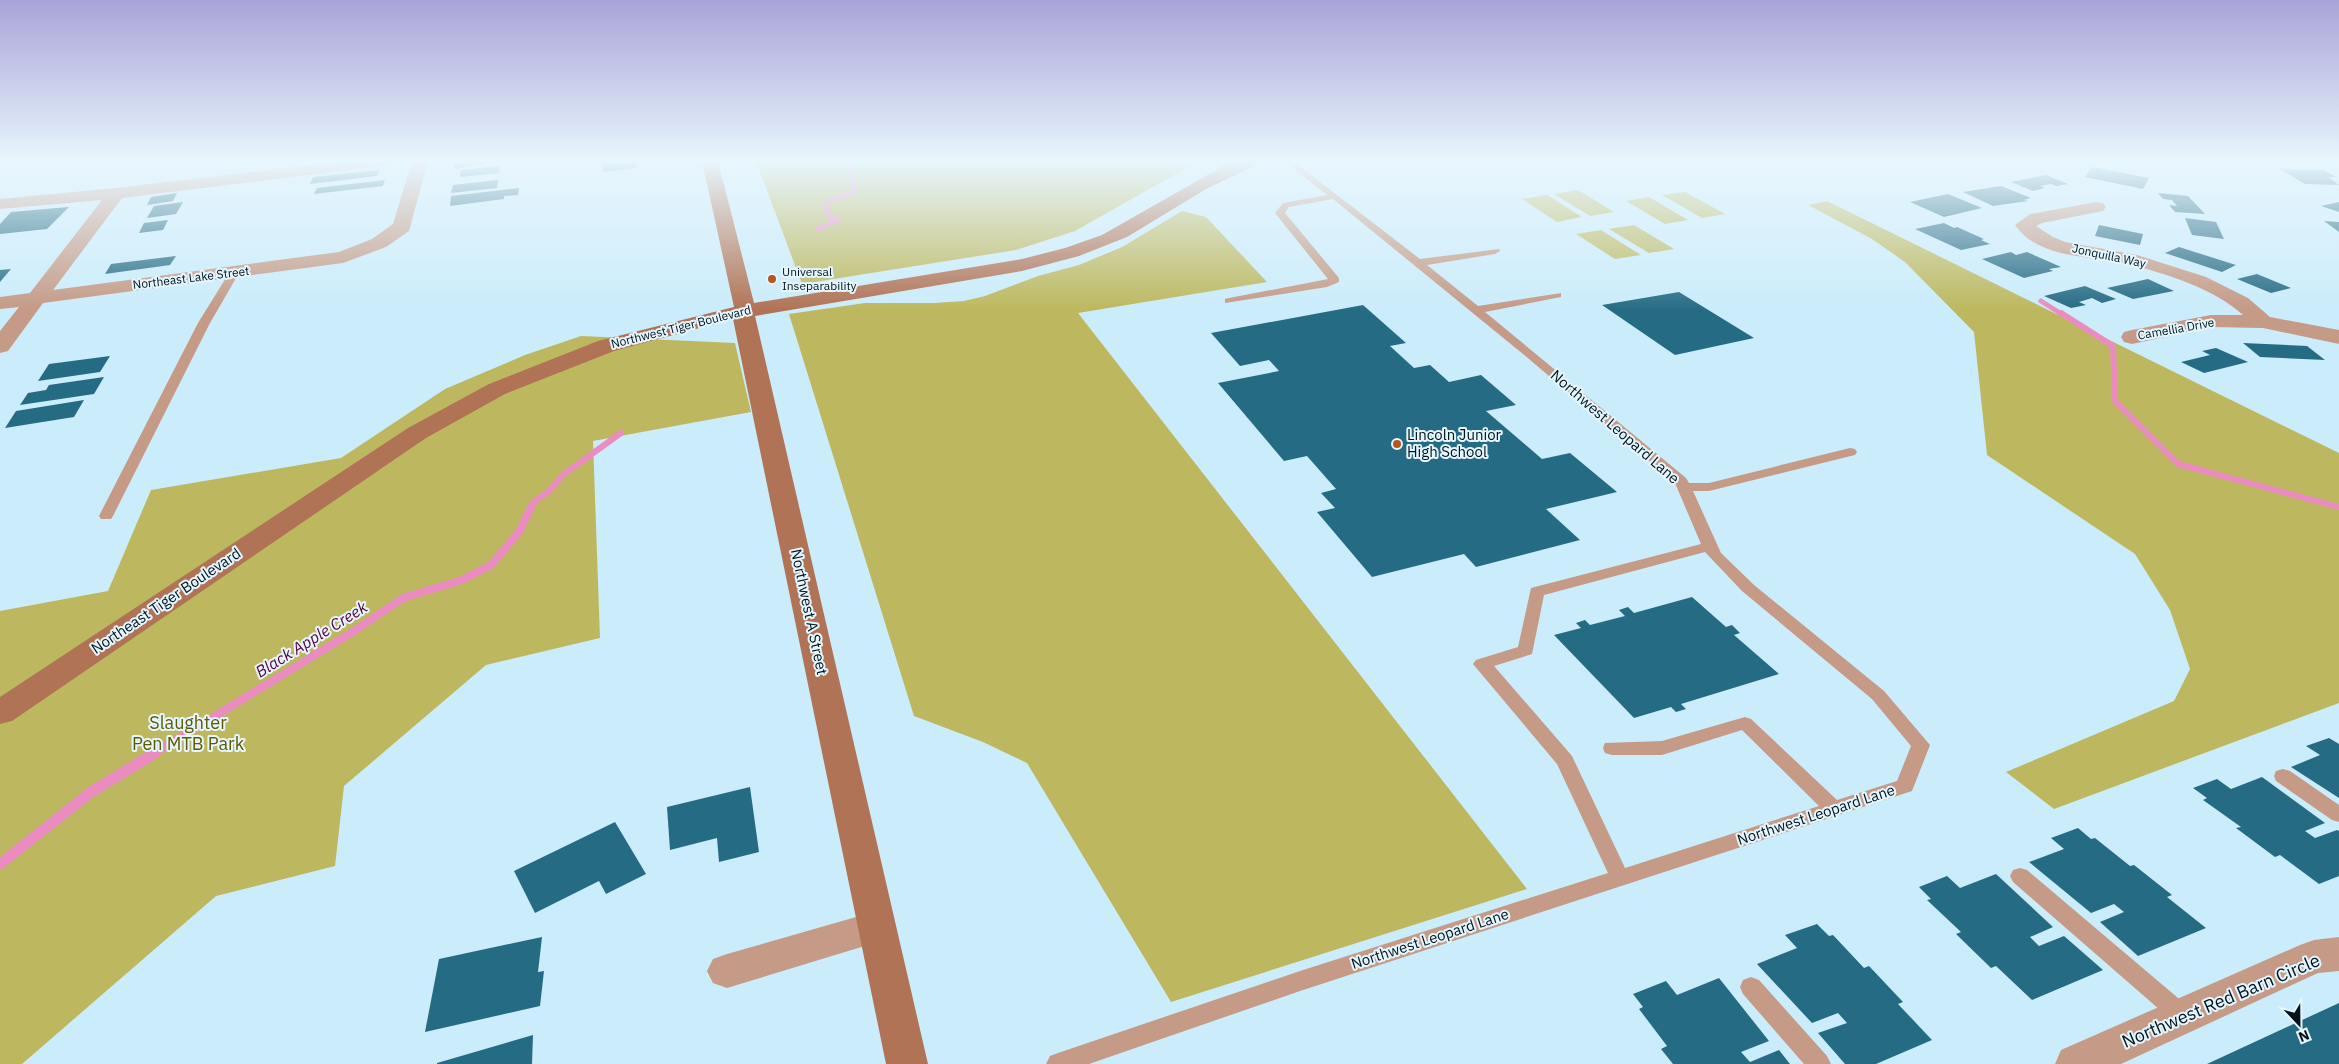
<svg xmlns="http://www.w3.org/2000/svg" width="2339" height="1064" font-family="'IBM Plex Sans',sans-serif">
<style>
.green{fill:#bdb85f}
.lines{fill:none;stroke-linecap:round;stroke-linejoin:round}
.stream-far3{stroke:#ea8cc0;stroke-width:5}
.stream-far2{stroke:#ea8cc0;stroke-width:6}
.stream-far1{stroke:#ea8cc0;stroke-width:8}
.stream{stroke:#ea8cc0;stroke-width:11}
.building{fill:#266b84}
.lane{fill:#c59a86;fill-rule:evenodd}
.street{fill:#c59a86;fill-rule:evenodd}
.secondary{fill:#b17356;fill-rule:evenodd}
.poi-dot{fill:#b8551c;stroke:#e6f6fe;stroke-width:2}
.labels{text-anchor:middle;stroke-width:4;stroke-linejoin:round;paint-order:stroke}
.far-street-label{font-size:12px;fill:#00131d;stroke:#e6f6fe}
.far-poi-label{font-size:12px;fill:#00131d;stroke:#e6f6fe;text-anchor:start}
.street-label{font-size:15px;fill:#00131d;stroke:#e6f6fe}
.poi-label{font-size:15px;fill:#00131d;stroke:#e6f6fe;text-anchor:start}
.water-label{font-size:16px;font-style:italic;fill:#58013d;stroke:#e6f6fe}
.near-park-label{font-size:18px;fill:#5e5901;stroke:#e6f6fe}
.near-street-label{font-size:18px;fill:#00131d;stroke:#e6f6fe}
</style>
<rect width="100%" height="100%" fill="#cbecfb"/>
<g class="green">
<polygon points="756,161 1199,161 1075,231 1016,250 802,284"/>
<polygon points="1578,190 1614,212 1590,216 1554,194"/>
<polygon points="1685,192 1725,214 1702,218 1662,195"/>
<polygon points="1547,195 1582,217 1557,222 1522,199"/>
<polygon points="1649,197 1688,220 1665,224 1626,201"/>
<polygon points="1827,201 2339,453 2339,703 2054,809 2006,772 2174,701 2190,669 2170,610 2135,554 1987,455 1974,332 1905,262 1872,239 1808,205"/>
<polygon points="1182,211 1206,217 1267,282 1078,313 1527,889 1171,1002 1027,763 983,742 914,716 789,314 865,303 934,303 964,301 985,296 1038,276 1079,265 1122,247"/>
<polygon points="1634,225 1674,249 1649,253 1609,229"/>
<polygon points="1601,230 1641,255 1615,259 1576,234"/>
<polygon points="581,336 735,343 751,412 593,441 600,638 486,665 344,786 335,866 216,896 22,1064 0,1064 0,611 108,591 151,490 341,458 445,389 525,355"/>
</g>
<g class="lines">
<g class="stream-far3">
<polyline points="818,229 838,220 829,216 825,203 855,191 849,165 853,161"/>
<polyline points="2041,301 2063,315"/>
</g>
<g class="stream-far2">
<polyline points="2061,313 2113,346 2115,401 2178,464 2339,507"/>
<polyline points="531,509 534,502 549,491 564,474 621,433"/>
</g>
<polyline class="stream-far1" points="153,754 351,633 403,598 462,580 491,565 519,532 531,507"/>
<polyline class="stream" points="0,864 91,792 155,753"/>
</g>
<g class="building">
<polygon points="468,161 495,161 495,162 454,169 454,164"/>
<polygon points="602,161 635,161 636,168 603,172"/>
<polygon points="500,166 499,173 460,177 461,170"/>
<polygon points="2092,167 2149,178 2143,189 2085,177"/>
<polygon points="2280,169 2324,170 2336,177 2328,177 2339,185 2305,184"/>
<polygon points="380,170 377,176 310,184 313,177"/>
<polygon points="2046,175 2068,184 2056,186 2051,184 2040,186 2045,188 2033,191 2011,182"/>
<polygon points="385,180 383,186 314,194 317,188"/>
<polygon points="498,180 497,188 451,193 453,185"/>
<polygon points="2001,186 2031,198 2024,200 2028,201 1993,206 1963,192"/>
<polygon points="519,188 518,195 504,196 504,199 450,206 451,196"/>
<polygon points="177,193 173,201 147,205 151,197"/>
<polygon points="2158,193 2188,196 2205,214 2175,212 2169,205 2177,206 2172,200 2163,199"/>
<polygon points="1948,194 1982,208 1944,217 1910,202"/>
<polygon points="183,202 176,214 147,218 154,206"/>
<polygon points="2339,202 2339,212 2321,206"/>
<polygon points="69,207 47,229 0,234 0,224 11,212"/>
<polygon points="2185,218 2216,222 2224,239 2192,235"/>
<polygon points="168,220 163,230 139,233 144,223"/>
<polygon points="2324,221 2339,222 2339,232"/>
<polygon points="1944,223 1954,228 1957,227 1984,239 1981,240 1990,244 1961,250 1915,229"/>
<polygon points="2099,225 2143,234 2140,245 2095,236"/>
<polygon points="2179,247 2236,265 2222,272 2165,253"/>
<polygon points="2011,252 2016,255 2027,252 2061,267 2049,269 2053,271 2024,278 1982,259"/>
<polygon points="176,256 170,265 105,274 111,264"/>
<polygon points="11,269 0,282 0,270"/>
<polygon points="2257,274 2291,288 2271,293 2237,279"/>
<polygon points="2148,279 2174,291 2133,299 2107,288"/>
<polygon points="2085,286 2116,299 2102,303 2092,298 2079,302 2086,305 2071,308 2044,296"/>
<polygon points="1679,292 1754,338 1675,355 1602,305"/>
<polygon points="1363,305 1406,343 1390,346 1414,368 1430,365 1449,382 1481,375 1516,405 1486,411 1542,459 1570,453 1617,492 1546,509 1580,540 1476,567 1464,554 1372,577 1317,512 1335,508 1321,493 1336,489 1307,456 1284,461 1218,383 1279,371 1269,360 1240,366 1211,333"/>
<polygon points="2243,343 2307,346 2325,360 2260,357"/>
<polygon points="2216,348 2248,362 2204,373 2181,362 2210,355 2202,351"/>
<polygon points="110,356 100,372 38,381 49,364"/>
<polygon points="104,377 94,394 20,405 28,393 46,390 49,385"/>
<polygon points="84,400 74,417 5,428 16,411"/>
<polygon points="1692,597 1726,627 1732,625 1740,633 1734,635 1779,674 1681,704 1686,709 1676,712 1671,707 1634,718 1554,635 1581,628 1576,623 1585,620 1590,625 1625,616 1619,610 1628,607 1634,613"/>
<polygon points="2329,738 2339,744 2339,798 2291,767 2320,755 2306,746"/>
<polygon points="2262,777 2325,823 2305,831 2315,838 2337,830 2339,831 2339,876 2319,884 2280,855 2275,857 2236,828 2241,827 2203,800 2207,798 2193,788 2217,779 2231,789"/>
<polygon points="750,787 759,852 719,862 717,838 670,850 667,807"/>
<polygon points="615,822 646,874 606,894 599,881 535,913 514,871"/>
<polygon points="2078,828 2091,839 2095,838 2130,866 2134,865 2172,895 2167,897 2206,928 2138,956 2100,922 2124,912 2114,904 2091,913 2029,862 2064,849 2051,838"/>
<polygon points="1996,874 2053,927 2030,937 2039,946 2064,936 2103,970 2032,1000 1996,966 1991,968 1956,934 1961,932 1927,900 1931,899 1919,887 1947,876 1960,888"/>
<polygon points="1817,924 1829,936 1833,935 1864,968 1869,966 1903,1002 1898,1004 1932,1040 1876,1064 1845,1064 1818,1033 1847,1023 1838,1013 1812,1023 1757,964 1797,948 1785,935"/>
<polygon points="542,937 538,972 544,971 540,1006 425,1032 439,959"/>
<polygon points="1719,978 1769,1041 1741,1052 1750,1062 1779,1050 1790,1064 1673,1064 1661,1049 1667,1046 1639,1009 1643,1007 1633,994 1666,981 1677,995"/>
<polygon points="2339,1003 2339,1064 2207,1064"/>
<polygon points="533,1035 532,1064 437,1064 437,1063"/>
</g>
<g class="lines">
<g class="lane">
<path d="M1284 161H1293L1420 259 1499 249 1500 251 1495 254 1427 265 1478 306 1561 293V297L1485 312 1686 478 1689 483H1709L1850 448 1855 449 1857 452 1855 455 1709 491H1693L1721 553 1754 585 1884 691 1930 745 1912 791 1300 991 1089 1064H1046L1050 1056 1058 1053 1300 971 1608 873 1557 764 1473 664 1476 660 1518 647 1531 588 1701 544 1675 483 1523 354 1333 199 1289 207 1285 213 1339 278V282L1327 287 1225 303V299L1229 298 1328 279 1275 213 1283 203 1327 195ZM1705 552 1742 591 1872 699 1911 746 1897 781 1837 800 1751 719 1745 717 1662 741 1605 743 1603 748 1605 753 1612 755H1662L1742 730 1819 806 1625 868 1572 756 1494 666 1532 654 1544 595Z"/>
<polygon points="234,270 239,273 210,323 113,516 111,519 101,519 99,516 198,323 229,273"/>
<polygon points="2283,769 2290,771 2339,805 2339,822 2332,820 2276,781 2274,776 2276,771"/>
<polygon points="2020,868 2027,870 2191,1009 2194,1016 2191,1023 2183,1026 2175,1023 2013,882 2010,876 2013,870"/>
<polygon points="1751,977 1759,980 1827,1056 1831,1064 1804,1064 1743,994 1740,987 1743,980"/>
</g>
<g class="street">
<polygon points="344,161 391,161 389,165 383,166 122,198 53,290 339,252 372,239 393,224 412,161 428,161 409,231 386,247 343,263 43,303 8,351 0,353 0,331 19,307 0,309 0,297 30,293 102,200 0,209 0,199 116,188"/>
<path d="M2097 202 2103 203 2106 207 2103 211 2042 223 2036 226 2053 237 2065 242 2137 255 2206 277 2248 298 2270 317 2339 330V344L2263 328 2211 327 2132 344 2124 342 2121 337 2124 332 2132 330 2211 315H2243C2213 288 2167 274 2128 264 2091 255 2039 260 2015 225L2030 214Z"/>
<polygon points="877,911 891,916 896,927 891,938 727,988 713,983 707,971 713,959 727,954"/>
<polygon points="2339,937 2339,971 2318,973 2121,1064 2055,1064 2061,1050 2300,945 2314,940"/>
</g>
<polygon class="secondary" points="702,161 718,161 754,303 1022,259 1065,248 1102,235 1227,164 1236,161 1258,161 1256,165 1206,189 1127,237 1079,256 1022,271 755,316 928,1064 886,1064 733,319 614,351 505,394 426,438 12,721 0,724 0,697 408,428 489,384 598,341 734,307"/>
</g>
<linearGradient id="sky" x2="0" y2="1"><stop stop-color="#a9a4d8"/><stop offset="0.52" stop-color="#e8f6fd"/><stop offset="1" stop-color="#e8f6fd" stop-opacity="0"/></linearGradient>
<rect width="2339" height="310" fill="url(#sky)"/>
<g class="poi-dot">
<circle cx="772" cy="279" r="5"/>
<circle cx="1397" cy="444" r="5"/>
</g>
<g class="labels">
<g class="far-street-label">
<text transform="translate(2109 256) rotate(12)" y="4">Jonquilla Way</text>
<text transform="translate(191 278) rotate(-7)" y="4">Northeast Lake Street</text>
<text transform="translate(681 327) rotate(-14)" y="4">Northwest Tiger Boulevard</text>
<text transform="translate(2176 329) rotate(-10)" y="4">Camellia Drive</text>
</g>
<g class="far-poi-label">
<text x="782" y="276">Universal<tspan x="782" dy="14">Inseparability</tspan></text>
</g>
<g class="street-label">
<text transform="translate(1615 427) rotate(41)" y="5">Northwest Leopard Lane</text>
<text transform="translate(166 601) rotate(-34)" y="5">Northeast Tiger Boulevard</text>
<text transform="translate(809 612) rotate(78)" y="5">Northwest A Street</text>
<text transform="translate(1816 815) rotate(-18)" y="5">Northwest Leopard Lane</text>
<text transform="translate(1430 939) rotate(-18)" y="5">Northwest Leopard Lane</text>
</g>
<g class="poi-label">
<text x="1407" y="440">Lincoln Junior<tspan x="1407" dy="17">High School</tspan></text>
</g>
<g class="water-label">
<text transform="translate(311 639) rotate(-32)" y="6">Black Apple Creek</text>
</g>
<g class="near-park-label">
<text x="188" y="729">Slaughter<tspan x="188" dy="21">Pen MTB Park</tspan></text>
</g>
<g class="near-street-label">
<text transform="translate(2221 1001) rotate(-23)" y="6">Northwest Red Barn Circle</text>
</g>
</g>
<g transform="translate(2299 1024) rotate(158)" stroke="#e6f6fe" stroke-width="4" paint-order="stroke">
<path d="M0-4L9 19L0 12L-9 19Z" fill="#00131d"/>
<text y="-8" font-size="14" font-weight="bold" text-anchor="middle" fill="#00131d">N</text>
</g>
</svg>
